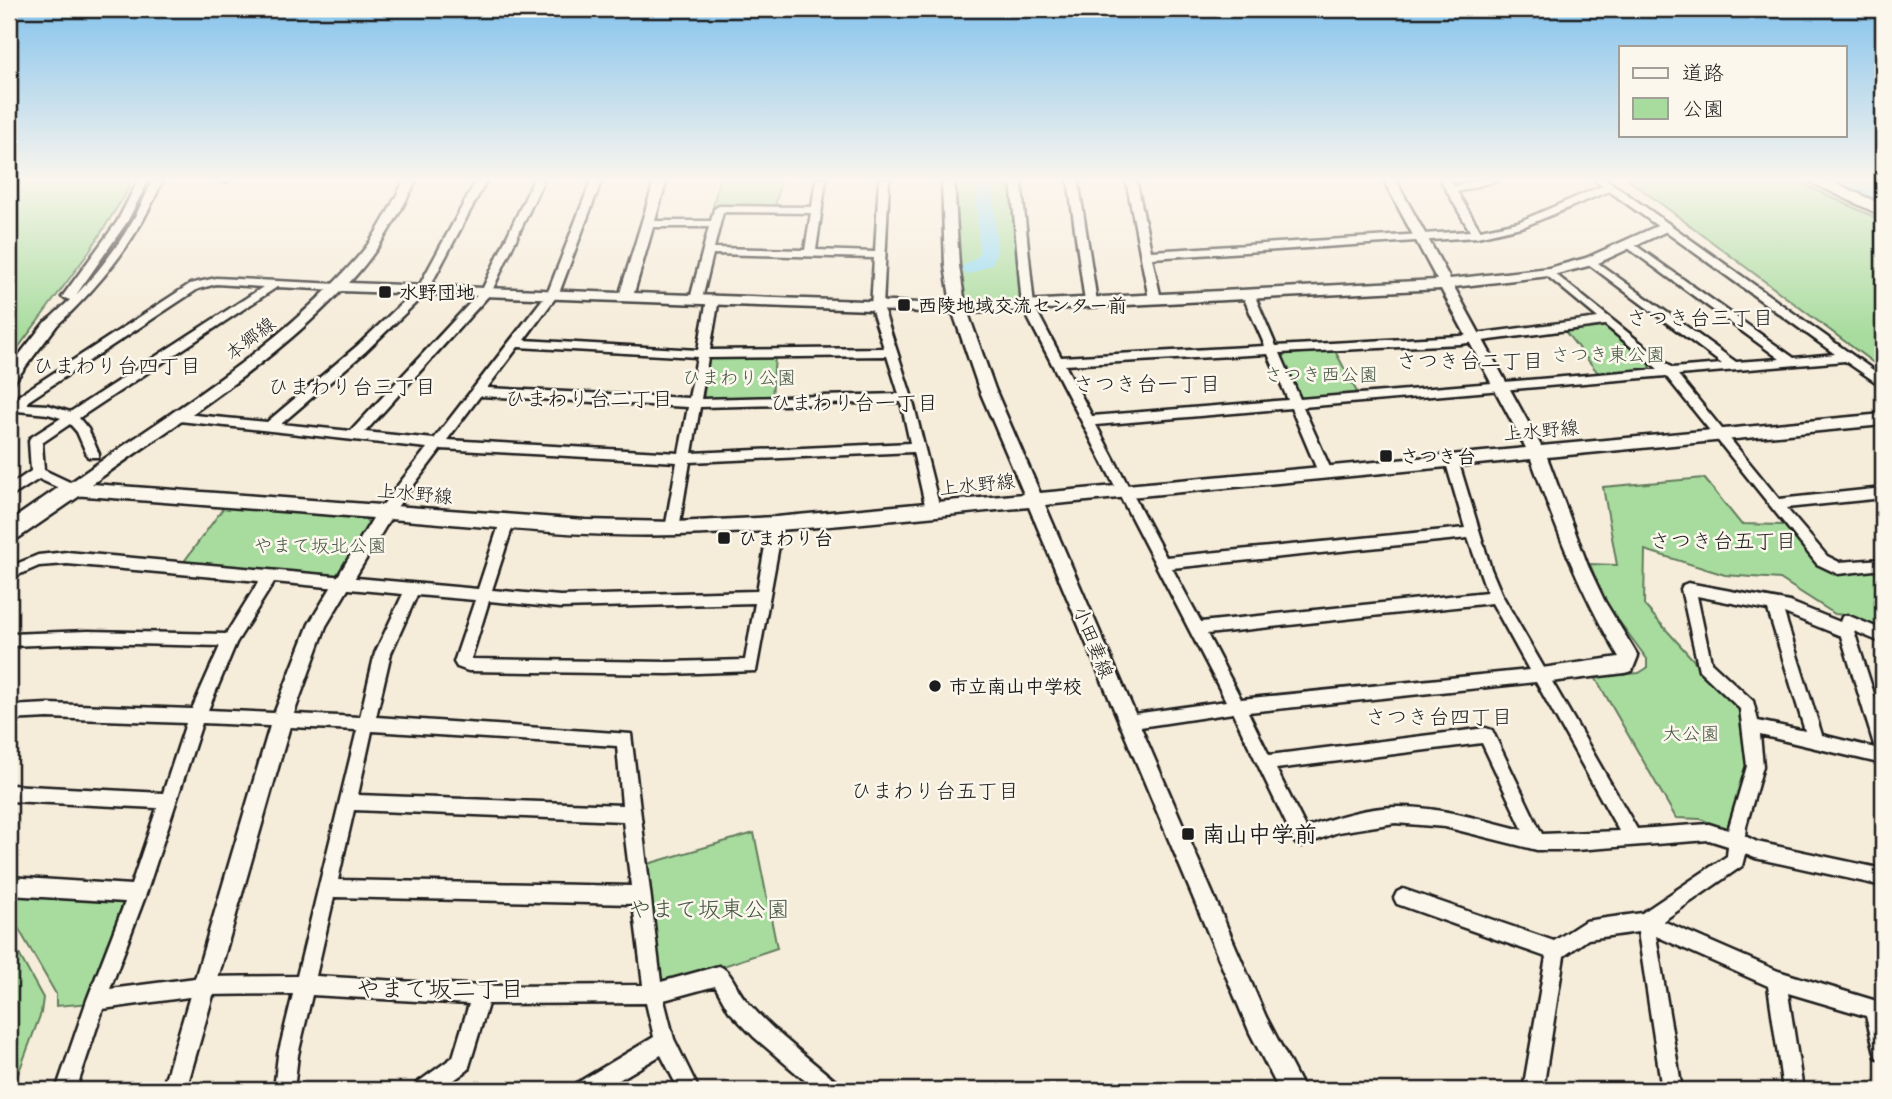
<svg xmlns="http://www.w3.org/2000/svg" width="1892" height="1099" font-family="'Playpen Sans','Klee One',sans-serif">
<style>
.green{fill:#a8dc9e;stroke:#627c5d;stroke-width:2}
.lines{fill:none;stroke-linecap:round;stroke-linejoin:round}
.river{fill:#92daf3;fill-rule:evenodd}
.minor-casing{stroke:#1c1c1c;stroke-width:5}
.tertiary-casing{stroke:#1c1c1c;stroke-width:5}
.primary-casing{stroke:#1c1c1c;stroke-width:5}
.trunk-casing{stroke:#1c1c1c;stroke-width:5}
.minor{fill:#fbf7ec;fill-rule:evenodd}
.tertiary{fill:#fbf7ec;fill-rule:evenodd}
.primary{fill:#fbf7ec;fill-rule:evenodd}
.trunk{fill:#fbf7ec;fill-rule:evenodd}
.poi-dot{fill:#1c1c1c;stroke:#fbf7ec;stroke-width:2.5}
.labels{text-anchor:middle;stroke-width:5;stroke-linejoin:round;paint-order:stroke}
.poi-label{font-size:19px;font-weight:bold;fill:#1c1c1c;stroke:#fbf7ec;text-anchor:start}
.street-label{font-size:19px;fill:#1c1c1c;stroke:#fbf7ec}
.park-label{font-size:19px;fill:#465643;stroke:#fbf7ec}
.neighbourhood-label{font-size:21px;fill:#1c1c1c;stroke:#fbf7ec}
.near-poi-label{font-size:23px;font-weight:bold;fill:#1c1c1c;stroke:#fbf7ec;text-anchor:start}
.near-park-label{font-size:23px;fill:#465643;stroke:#fbf7ec}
.near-neighbourhood-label{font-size:24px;fill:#1c1c1c;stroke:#fbf7ec}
</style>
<rect width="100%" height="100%" fill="#f6ecda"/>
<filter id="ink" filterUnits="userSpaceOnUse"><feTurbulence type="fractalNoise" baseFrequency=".0143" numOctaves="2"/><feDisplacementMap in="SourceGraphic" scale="14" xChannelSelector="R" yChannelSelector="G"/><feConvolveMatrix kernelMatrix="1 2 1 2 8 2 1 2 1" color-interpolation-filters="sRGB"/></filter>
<g filter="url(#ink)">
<g class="green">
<polygon points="9,179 131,179 128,190 89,252 9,360"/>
<polygon points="719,179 781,179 775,207 713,207"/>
<polygon points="956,179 1012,179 1024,299 1019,302 975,303 965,299 960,285"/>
<polygon points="1628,179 1792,179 1883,221 1883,370"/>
<polygon points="1832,179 1883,179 1883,200"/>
<polygon points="1604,325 1651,364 1649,370 1599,374 1564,330"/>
<polygon points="1335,351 1358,394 1300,400 1282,358 1286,354"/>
<polygon points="775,356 772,398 703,399 709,357"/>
<polygon points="1704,478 1741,524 1784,525 1816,563 1839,574 1883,570 1883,633 1844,615 1835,614 1780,579 1725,575 1645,550 1644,605 1697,664 1736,700 1745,719 1748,761 1728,831 1701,819 1676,818 1595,677 1639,673 1647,668 1647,659 1605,602 1590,564 1617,565 1603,487"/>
<polygon points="224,507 364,517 369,524 340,574 333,577 183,563"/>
<polygon points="754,833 777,948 661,987 644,865"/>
<polygon points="18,895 120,899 126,908 91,1003 56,1006 56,994 9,912"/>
<polygon points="9,936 43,998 41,1013 12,1090 9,1090"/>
</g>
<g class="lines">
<g class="river">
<polygon points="975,179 993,179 997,252 992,264 968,275 958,269 977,257 979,252"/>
<polygon points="1828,179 1852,179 1883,193 1883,205 1831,183"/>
</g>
<defs>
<g id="minor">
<path d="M139 179H149L127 222 76 295C109 261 135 223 153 179H163C139 238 101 285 54 328H46V322L70 300 62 297 117 222Z"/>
<polygon points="219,179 231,179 226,182"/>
<path d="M477 179H487L427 292 365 352 281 424 351 431 482 290 534 179H544L491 293 365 432 434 439 548 292 592 179H602L559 293 524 340 698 350 707 299 713 295 719 299 710 350 884 348 871 308 874 258 713 254 702 299 696 303 690 299 709 227H648L643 224 648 221H711L714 209 719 206 812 207 816 179H826L816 250 875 252 879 179H889L883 308 912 398 940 509 938 513 933 514 926 509 913 452 690 462 679 529 672 534 665 529 677 462 441 449 391 515 386 516 379 511 381 507 427 448 170 420 168 417 174 413 267 422 357 346 418 288ZM723 212 811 213 805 250 714 248ZM518 347 697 357 689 398 487 388ZM887 356 899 394 701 399 708 358ZM480 396 688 407 679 453 447 440ZM901 402 910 443 692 453 700 407Z"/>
<path d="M1011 179H1021L1034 306 1061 357 1265 346 1242 294 1248 291 1254 294 1276 346 1460 336 1598 318 1545 274V270L1549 269 1672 368 1722 364 1587 263V259L1591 258 1736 362 1780 359 1624 245 1623 243 1628 240 1794 358 1835 354 1609 191 1525 226 1477 237 1152 258 1161 299 1155 303 1149 299 1126 179H1136L1151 251 1470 231 1440 179H1450L1454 186 1483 179H1501L1457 192 1480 230 1518 222 1602 186 1594 179H1606L1883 377V387L1845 361 1678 375 1779 499 1883 488V498L1786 508 1827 556 1839 562 1883 559V569L1838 574 1817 564 1666 376 1303 407 1332 472 1325 477 1318 472 1291 408 1096 425 1166 557 1465 528 1445 460 1447 457H1457L1491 569 1502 595 1637 829 1709 824 1728 830 1747 766 1740 709 1699 670 1681 589 1683 585 1688 583 1790 602 1840 622 1842 617 1847 615 1883 630V643L1854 631 1883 722V764L1760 735 1763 766 1746 826 1745 836 1757 842 1883 869V886L1755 858 1745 854 1742 866 1663 921 1778 971 1883 1003V1060L1876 1057 1866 1016 1788 993 1803 1090H1783L1768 986 1656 936 1682 1090H1662L1638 932 1588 939 1564 956 1543 1090H1523L1546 957 1397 904 1394 898 1397 892 1403 889 1554 941 1585 921 1642 913 1727 856 1728 846 1709 840 1576 850H1537L1445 827 1395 823 1338 832 1302 846 1296 844 1233 713 1127 729 1121 727 1119 722 1121 717 1127 715 1226 701 1022 306ZM1605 325 1658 369 1300 399 1280 353 1460 344ZM1268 354 1288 400 1092 416 1065 365ZM1468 538 1487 592 1201 622 1172 568ZM1697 596 1768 610 1805 731 1758 721 1753 701 1711 662ZM1492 603 1529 670 1241 699 1207 634ZM1784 613 1841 636 1875 748 1822 735ZM1536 682 1619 831 1542 834 1492 730 1486 728 1269 755 1248 712ZM1482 743 1523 830C1481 820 1438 806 1395 807 1365 808 1334 817 1306 828L1276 769Z"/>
<polygon points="1068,179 1078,179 1097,302 1091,306 1085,302"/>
<path d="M216 278 338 284 344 287 338 290 277 287 79 418 88 429 99 454 98 457H88L77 432 70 424 42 443 44 470 78 486 80 489 78 492H68L39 479 9 498V486L31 471 29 441 30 438 61 418 48 414 17 411 15 408 18 396 190 284ZM216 284 263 287 70 412 48 405 28 404V401L198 289Z"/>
<path d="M507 517 514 522 492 590 560 596 757 591 769 524 771 520H781L783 524 756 671 668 674 468 671 457 667 454 662 475 600 417 595 391 653 376 717 631 734 661 982 719 966C732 971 736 989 745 999 772 1031 806 1056 838 1083L841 1090H816L754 1037 729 1011 715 986 664 1000 674 1039 699 1090H679L661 1055 602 1090H574L577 1083 654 1037 646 1003 488 1004 468 1070 440 1090H414L417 1083 453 1057 469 1004 312 995 298 1055 294 1090H274L278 1055 293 994 203 995 103 1009 76 1090H56L87 1000 125 902 9 895V877L131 885 157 808 9 801V785L163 793 186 723 48 718 9 720V706L48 704 192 709 220 646 88 643 9 646V634L88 631 226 634 259 581 67 564 39 566 9 579V567L38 555 67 552 478 589 500 522ZM274 582 403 594 375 653 360 717 208 710 236 643ZM489 601 560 608 755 603 745 660 668 662 471 659ZM202 723 357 730 297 976 203 977 110 989 146 894ZM372 731 617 746 622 805 358 795ZM354 810 623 821 631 886 338 880ZM334 897 633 904 643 985 481 986 316 976Z"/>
</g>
<g id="tertiary">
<path d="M405 179H417C398 217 378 252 349 283L620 293 655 179H667L634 293 951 304 945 266 942 179H954L959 266 965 304 1437 280 1383 179H1395L1450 279 1549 268 1586 258 1664 223 1669 224V230L1596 264 1549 276 1454 287 1541 446 1883 414V425L1547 457 1588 566 1605 602 1638 656 1632 671 1625 673 1542 683 1535 681 1532 675 1535 669 1619 657C1579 590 1557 531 1531 459L1045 505 1266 1017 1304 1090H1279L1250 1033 1029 507C912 518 795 532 678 535 582 538 485 526 390 519L326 626 292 719 186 1090H162L272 719 309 624 373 518 73 495 65 489 67 485C167 414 277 350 358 257 378 234 391 206 405 179ZM1441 289 1526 448 1040 493 995 389 968 313ZM341 291 953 313 979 389 1024 494 776 517 675 522 585 520 92 484C177 423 268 367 341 291Z"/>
<polygon points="50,320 57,325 55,328 14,382 9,383 9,368 45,322"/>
</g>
<polygon id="primary" points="73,481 81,483 84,489 81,495 17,539 9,542 9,522 65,483"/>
<polygon id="trunk" points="1804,179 1826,179 1883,205 1883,216"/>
</defs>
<use href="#minor" class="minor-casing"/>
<use href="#tertiary" class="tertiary-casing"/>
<use href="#primary" class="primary-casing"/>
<use href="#trunk" class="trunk-casing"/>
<use href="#minor" class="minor"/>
<use href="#tertiary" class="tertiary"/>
<use href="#primary" class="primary"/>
<use href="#trunk" class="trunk"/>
</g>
</g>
<linearGradient id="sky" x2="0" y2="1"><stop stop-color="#85c3ec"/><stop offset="0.54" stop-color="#fbf6ee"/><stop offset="1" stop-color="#fbf6ee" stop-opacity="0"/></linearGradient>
<rect width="1892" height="333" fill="url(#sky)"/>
<g class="poi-dot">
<rect x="378" y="285" width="14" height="14" rx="3.5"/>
<rect x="897" y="298" width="14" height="14" rx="3.5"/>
<rect x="1379" y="449" width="14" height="14" rx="3.5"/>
<rect x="717" y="531" width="14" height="14" rx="3.5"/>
<circle cx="935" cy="686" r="7"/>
<rect x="1181" y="827" width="14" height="14" rx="3.5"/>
</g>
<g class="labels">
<g class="poi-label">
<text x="399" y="299">水野団地</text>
<text x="918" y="312">西陵地域交流センター前</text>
<text x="1400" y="463">さつき台</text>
<text x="738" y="545">ひまわり台</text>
<text x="949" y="693">市立南山中学校</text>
</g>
<g class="street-label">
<text transform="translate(250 338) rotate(-38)" y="7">本郷線</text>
<text transform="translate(1541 430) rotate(-5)" y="7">上水野線</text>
<text transform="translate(977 484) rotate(-6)" y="7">上水野線</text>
<text transform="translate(415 493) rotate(5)" y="7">上水野線</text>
<text transform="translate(1094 642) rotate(68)" y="7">小田妻線</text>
</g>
<g class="park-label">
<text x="1608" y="361">さつき東公園</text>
<text x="1321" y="381">さつき西公園</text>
<text x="739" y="384">ひまわり公園</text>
<text x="320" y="552">やまて坂北公園</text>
<text x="1691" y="740">大公園</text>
</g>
<g class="neighbourhood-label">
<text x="1700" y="325">さつき台三丁目</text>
<text x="1470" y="368">さつき台二丁目</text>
<text x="117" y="373">ひまわり台四丁目</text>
<text x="1147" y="391">さつき台一丁目</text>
<text x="352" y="394">ひまわり台三丁目</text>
<text x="589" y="406">ひまわり台二丁目</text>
<text x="854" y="410">ひまわり台一丁目</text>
<text x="1723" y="548">さつき台五丁目</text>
<text x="1439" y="724">さつき台四丁目</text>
<text x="935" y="798">ひまわり台五丁目</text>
</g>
<g class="near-poi-label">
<text x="1202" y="842">南山中学前</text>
</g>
<g class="near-park-label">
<text x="709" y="917">やまて坂東公園</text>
</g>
<g class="near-neighbourhood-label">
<text x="440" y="997">やまて坂二丁目</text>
</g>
</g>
<rect width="1892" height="1099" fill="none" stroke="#fbf7ec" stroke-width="35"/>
<rect x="18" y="18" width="1857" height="1064" fill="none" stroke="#1c1c1c" stroke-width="2.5" filter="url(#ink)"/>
<rect x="1619" y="46" width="228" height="91" fill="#fbf7ec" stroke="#a29f99" stroke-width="2"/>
<rect x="1633" y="68" width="35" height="10" fill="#fbf7ec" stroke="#a29f99" stroke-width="2"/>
<text x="1682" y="80" font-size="21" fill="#1c1c1c">道路</text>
<rect x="1633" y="98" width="35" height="21" fill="#a8dc9e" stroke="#a29f99" stroke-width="2"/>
<text x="1682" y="116" font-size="21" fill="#1c1c1c">公園</text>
</svg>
